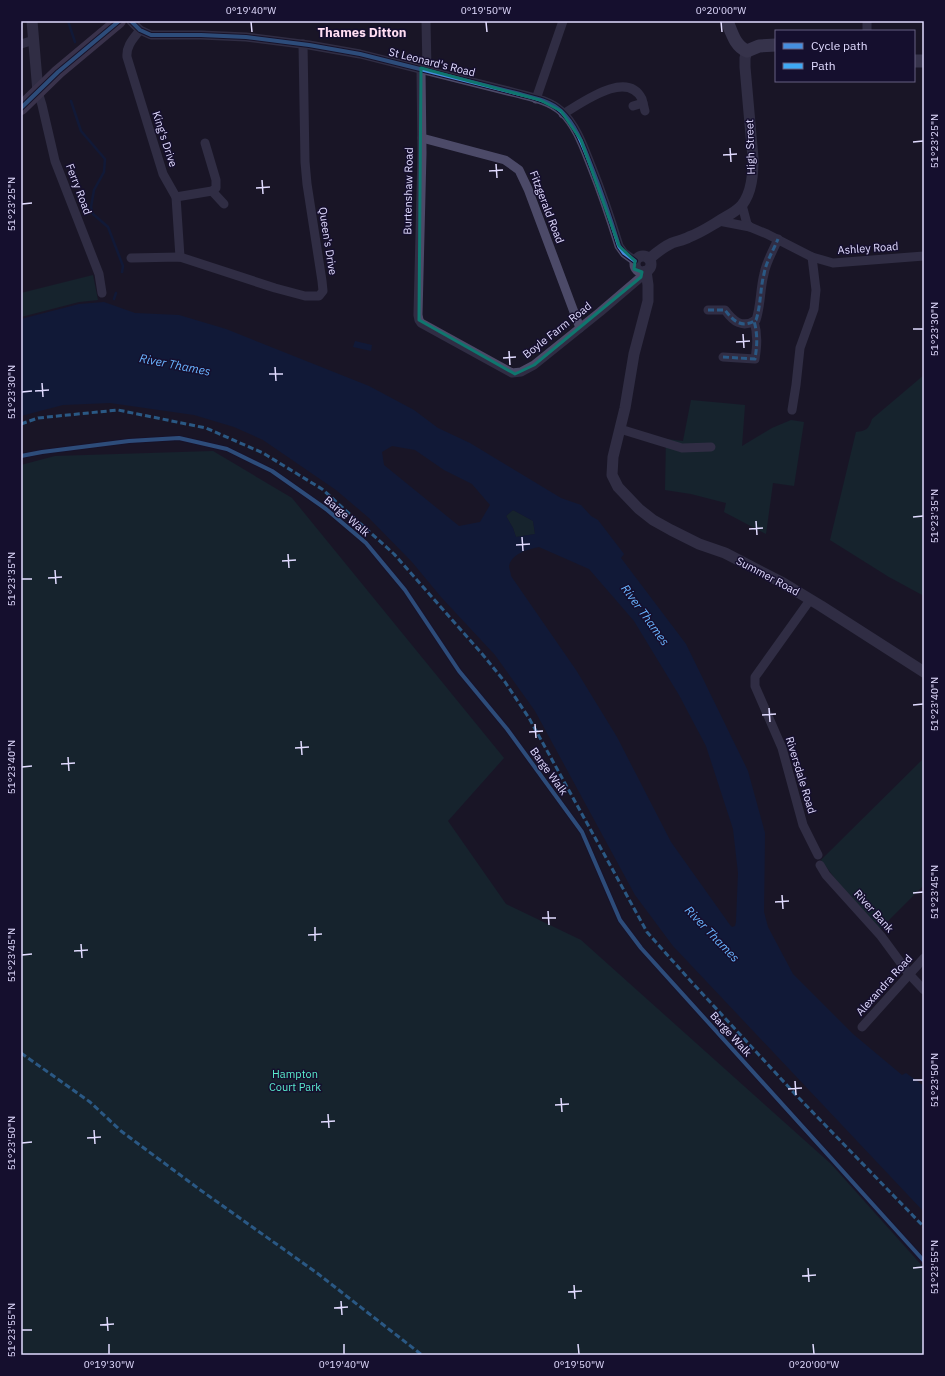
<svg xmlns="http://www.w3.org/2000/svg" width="945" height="1376" font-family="'IBM Plex Sans',sans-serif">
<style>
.green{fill:#123336}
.water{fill:#071d4c;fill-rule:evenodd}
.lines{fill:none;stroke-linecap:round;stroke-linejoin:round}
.stream{stroke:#071d4c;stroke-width:2.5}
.minor{stroke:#4c4a68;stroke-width:9}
.tertiary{stroke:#4c4a68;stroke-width:11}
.secondary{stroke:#5a5779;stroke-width:13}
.primary{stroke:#615578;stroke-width:14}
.quiet{stroke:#3fa9f5;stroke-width:3;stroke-dasharray:6 3;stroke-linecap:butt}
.cycleway-casing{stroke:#150f2e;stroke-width:6}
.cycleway{stroke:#468fdf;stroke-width:4}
.marked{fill:none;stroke:#0f766e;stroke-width:3;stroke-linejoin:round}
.ticks{fill:none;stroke:#e1dbff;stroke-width:1.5}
.labels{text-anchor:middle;stroke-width:3;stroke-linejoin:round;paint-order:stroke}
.street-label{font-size:11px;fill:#e1dbff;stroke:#150f2e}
.park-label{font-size:11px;fill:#5aeccd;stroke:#150f2e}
.water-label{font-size:12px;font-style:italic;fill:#69b4ff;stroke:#150f2e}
.quarter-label{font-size:13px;font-weight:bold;fill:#ffddf2;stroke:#150f2e}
.neatline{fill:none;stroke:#e1dbff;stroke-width:1.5}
.ticks-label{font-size:10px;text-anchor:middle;fill:#e1dbff}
</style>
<rect width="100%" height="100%" fill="#191627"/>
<g class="green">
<polygon points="93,275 98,300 79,302 21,317 21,293"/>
<path d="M924 375V596L889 577 830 540 856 432C866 431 869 429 872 419Z"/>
<polygon points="691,400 745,405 742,446 772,428 791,420 804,422 794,486 773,483 766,534 724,512 726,503 691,494 665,490 666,439 683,441"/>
<polygon points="213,451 292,498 504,758 448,821 506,904 581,940 831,1164 924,1268 924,1355 21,1355 21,465 55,456"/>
<polygon points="513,510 533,521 535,534 516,537 513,528 506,516"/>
<polygon points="924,758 924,885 880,929 837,881 821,860"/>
</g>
<g class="water">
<path d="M104 302 135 313 179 315 226 329 369 386 414 410 438 428 470 443 561 498 581 505 591 516 598 520 624 554 621 558 686 644 748 771 765 833 764 912 768 927 793 974 853 1034 902 1075 906 1073 924 1086V1212L673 946 635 895 535 711 495 655 441 597 412 562 369 518 336 490 263 440 234 427 194 415 110 403 63 405 21 416V319L79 304ZM392 446 415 450 444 470 472 484 490 505 480 522 459 526 384 465 382 452ZM513 510 533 521 535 534 516 537 513 528 506 516ZM539 547 589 569 634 621 679 695 706 746 733 829 738 873 736 922 735 926 732 927 730 925 671 842 617 737 576 670 511 576C511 573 509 569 509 566 512 553 529 549 539 547Z"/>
<polygon points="355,341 372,345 371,351 353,347"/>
</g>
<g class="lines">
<g class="stream">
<polyline points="68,21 75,42"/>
<polyline points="71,101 81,131 105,159 104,172 94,190 91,207 93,214 108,227 123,266 122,272"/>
<polyline points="114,299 116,293"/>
</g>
<g class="minor">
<path d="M131 21 140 30 151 35H201L246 37 309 45 360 54 516 93C531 97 549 100 561 111 577 126 584 148 592 168 602 193 611 220 619 246L624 253 635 261"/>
<polyline points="426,21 427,70"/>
<polyline points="867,21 867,31"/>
<path d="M140 30C133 39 126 46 127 57L163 174 176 197 180 257"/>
<polyline points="21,44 34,40"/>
<polyline points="421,68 422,153 418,315 419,320 421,323 512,373 521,372 534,365 600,312 641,277 642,272"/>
<polyline points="38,92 42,105 55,161 99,274 102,293"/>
<polyline points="536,99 563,21"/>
<polyline points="633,106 643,103"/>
<path d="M563 114C582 103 627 69 642 99 643 103 644 107 645 111"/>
<polyline points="422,138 505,160 519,170 528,189 580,328"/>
<polyline points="212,191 224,204"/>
<polyline points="176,197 212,191 216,188 216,180 205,143"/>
<polyline points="742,205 747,224 750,227"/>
<polyline points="719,221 750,227 767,234 812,257 833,263 924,256"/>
<polyline points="131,258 180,257 275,288 305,296 319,296 323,291 322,281 307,184 305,162 303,44"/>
<path d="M708 310H725C733 321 742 329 756 320 761 305 760 289 764 274 766 262 773 251 778 239"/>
<path d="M723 357 755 359C757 346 758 335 754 321"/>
<polyline points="792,410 796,385 800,348 814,309 816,290 812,257"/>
<polyline points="620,429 682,448 711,447"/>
<polyline points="810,600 755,677 755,686 782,748 803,825 818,855"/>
<polyline points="820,865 826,875 881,936 909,974 924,990"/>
<polyline points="862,1027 924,958"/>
</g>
<g class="tertiary">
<polyline points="32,21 38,92"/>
<circle cx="643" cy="264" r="8"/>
<path d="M649 259C656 253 663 247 672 243 677 241 684 240 689 237 700 233 709 227 719 221 727 216 736 212 742 205 752 192 753 174 753 158L745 67V58L747 51"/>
<polyline points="646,271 648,285 648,301 634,354 625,408 613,457 612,475 618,487 639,509 653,520 671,530 699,544 725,553 783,583 821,606 924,672"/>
</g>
<g class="secondary">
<path d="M727 21C732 33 735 46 747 51L759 46 776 45"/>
<polyline points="914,61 924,61"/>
</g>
<polyline class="primary" points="21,108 58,72 119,21"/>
<g class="quiet">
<path d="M708 310H725C733 321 742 329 756 320 761 305 760 289 764 274 766 262 773 251 778 239"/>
<path d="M723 357 755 359C757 346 758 335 754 321"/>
<polyline points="21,424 38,418 118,410 206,428 263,453 322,489 394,554 483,655 505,682 529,718 647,932 687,977 796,1095 924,1227"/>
<polyline points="21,1053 90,1102 121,1131 199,1189 317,1273 422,1355"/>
</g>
<defs>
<g id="cycleway">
<path d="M131 21 140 30 151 35H201L246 37 309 45 360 54 516 93C531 97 549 100 561 111 577 126 584 148 592 168 602 193 611 220 619 246L624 253 635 261"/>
<polyline points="21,108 58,72 119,21"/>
<polyline points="21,456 42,452 129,441 179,438 227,449 272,471 326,509 366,543 405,590 459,671 507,729 582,832 620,920 641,948 924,1261"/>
</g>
</defs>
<use href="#cycleway" class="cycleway-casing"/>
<use href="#cycleway" class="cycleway"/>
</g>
<path d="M0 0H945V1376H0ZM421 68 540 100 561 111 581 140 619 246 635 261 634 269 642 272 641 277 534 365 515 374 419 320Z" fill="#191627" fill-opacity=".55" fill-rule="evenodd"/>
<path class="marked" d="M421 68 540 100 561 111 581 140 619 246 635 261 634 269 642 272 641 277 534 365 515 374 419 320Z"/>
<path class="ticks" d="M251 22 252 32M486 22 487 32M721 22 722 32M913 142 923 141M730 148 731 162M723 155 737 154M496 164 497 178M489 171 503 170M262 180 263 194M256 188 270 187M22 204 32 203M913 329H923M743 334 744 348M736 342 750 341M509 351 510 365M503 358 516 357M275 367 276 381M269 374H283M42 383 43 397M35 391 49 390M22 392 32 391M913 517 923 516M756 521 757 535M749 529 763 528M522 537 523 551M516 545 530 544M288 554 289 568M282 561 296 560M55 570 56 584M48 578 62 577M22 579H32M913 705 923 704M769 708 770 722M762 715 776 714M535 724 536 738M529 732 543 731M301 741 302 755M295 748 309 747M68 757 69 771M61 764 75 763M22 767 32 766M913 893 923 892M782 895 783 909M775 902 789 901M548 911 549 925M542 918H556M315 927V941M308 935 322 934M81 944 82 958M74 951 88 950M22 955 32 954M913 1080H923M795 1081 796 1095M788 1089 802 1088M561 1098 562 1112M555 1105 569 1104M328 1114 329 1128M321 1122 335 1121M94 1130 95 1144M87 1138 101 1137M22 1143 32 1142M808 1268 809 1282M913 1268 923 1267M802 1276 816 1275M574 1285 575 1299M568 1292 582 1291M341 1301 342 1315M334 1308 348 1307M107 1317 108 1331M100 1325 114 1324M22 1330H32M109 1344V1354M344 1344V1354M578 1344 579 1354M813 1344 814 1354"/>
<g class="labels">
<g class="street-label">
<text transform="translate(432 62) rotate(14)" y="4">St Leonard's Road</text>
<text transform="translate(165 139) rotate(72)" y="4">King's Drive</text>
<text transform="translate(750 147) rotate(-92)" y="4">High Street</text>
<text transform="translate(79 189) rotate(69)" y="4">Ferry Road</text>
<text transform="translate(408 191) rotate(-89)" y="4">Burtenshaw Road</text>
<text transform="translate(547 207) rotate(69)" y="4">Fitzgerald Road</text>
<text transform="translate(328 241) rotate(81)" y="4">Queen's Drive</text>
<text transform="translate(868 248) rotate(-4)" y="4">Ashley Road</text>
<text transform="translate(557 330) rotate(-38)" y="4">Boyle Farm Road</text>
<text transform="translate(347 516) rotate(40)" y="4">Barge Walk</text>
<text transform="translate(768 576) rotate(28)" y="4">Summer Road</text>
<text transform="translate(549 771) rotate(54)" y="4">Barge Walk</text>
<text transform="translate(801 775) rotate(73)" y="4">Riversdale Road</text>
<text transform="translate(874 911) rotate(48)" y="4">River Bank</text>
<text transform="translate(884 985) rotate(-48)" y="4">Alexandra Road</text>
<text transform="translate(731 1034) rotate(48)" y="4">Barge Walk</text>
</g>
<g class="park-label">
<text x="295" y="1078">Hampton<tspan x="295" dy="13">Court Park</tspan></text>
</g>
<g class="water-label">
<text transform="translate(175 365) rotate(11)" y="4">River Thames</text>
<text transform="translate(645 615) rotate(54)" y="4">River Thames</text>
<text transform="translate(712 934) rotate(46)" y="4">River Thames</text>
</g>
<g class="quarter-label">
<text x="362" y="37">Thames Ditton</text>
</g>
</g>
<rect width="945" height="1376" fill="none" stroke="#150f2e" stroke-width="44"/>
<rect x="775" y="30" width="140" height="52" fill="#150f2e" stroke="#676182"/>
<rect x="783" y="43" width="20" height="6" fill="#468fdf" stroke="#676182"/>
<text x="811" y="50" font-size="12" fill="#e1dbff">Cycle path</text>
<rect x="783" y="63" width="20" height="6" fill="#3fa9f5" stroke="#676182"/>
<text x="811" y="70" font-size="12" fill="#e1dbff">Path</text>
<rect x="22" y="22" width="901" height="1332" class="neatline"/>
<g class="ticks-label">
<text x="251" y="14">0°19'40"W</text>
<text x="486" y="14">0°19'50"W</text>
<text x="721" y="14">0°20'00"W</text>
<text transform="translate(934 141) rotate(-90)" y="4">51°23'25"N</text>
<text transform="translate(11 204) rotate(-90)" y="4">51°23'25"N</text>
<text transform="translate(934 329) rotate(-90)" y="4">51°23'30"N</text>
<text transform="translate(11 392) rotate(-90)" y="4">51°23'30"N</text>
<text transform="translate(934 516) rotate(-90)" y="4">51°23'35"N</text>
<text transform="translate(11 579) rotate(-90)" y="4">51°23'35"N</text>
<text transform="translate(934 704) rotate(-90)" y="4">51°23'40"N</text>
<text transform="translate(11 767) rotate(-90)" y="4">51°23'40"N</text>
<text transform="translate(934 892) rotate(-90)" y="4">51°23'45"N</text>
<text transform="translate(11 955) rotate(-90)" y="4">51°23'45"N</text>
<text transform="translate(934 1080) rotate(-90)" y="4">51°23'50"N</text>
<text transform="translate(11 1143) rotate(-90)" y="4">51°23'50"N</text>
<text transform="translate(934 1267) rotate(-90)" y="4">51°23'55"N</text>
<text transform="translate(11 1330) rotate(-90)" y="4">51°23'55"N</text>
<text x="109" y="1368">0°19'30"W</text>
<text x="344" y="1368">0°19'40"W</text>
<text x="579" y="1368">0°19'50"W</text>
<text x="814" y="1368">0°20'00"W</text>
</g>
</svg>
